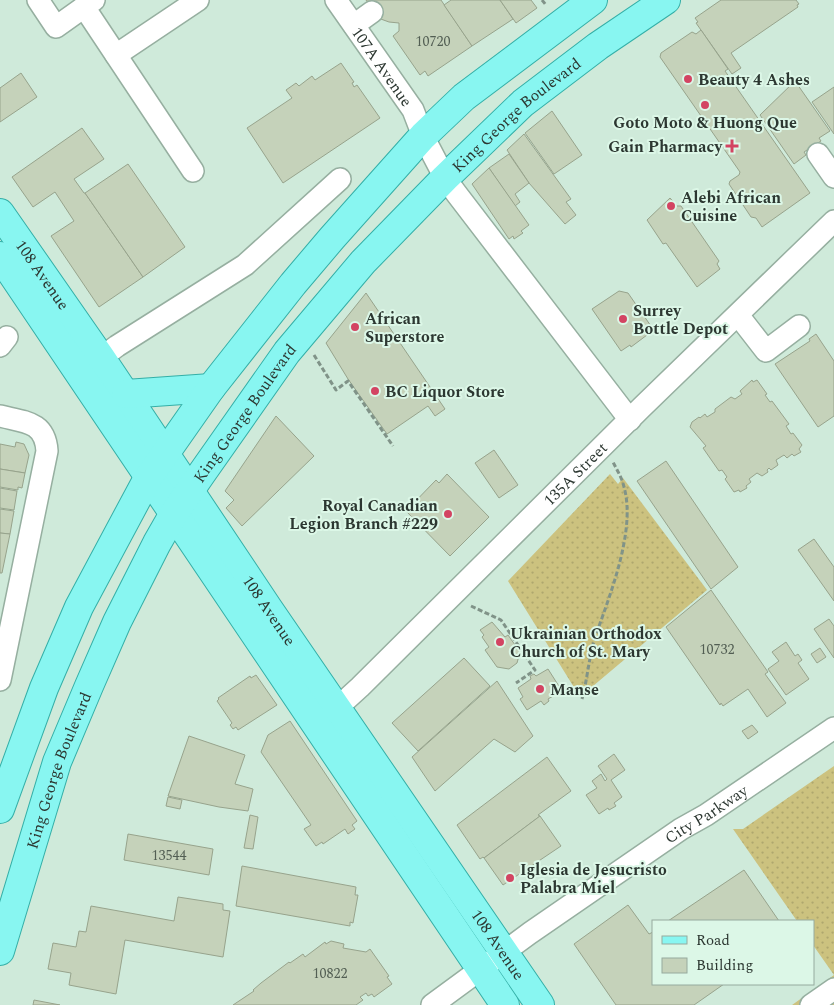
<svg xmlns="http://www.w3.org/2000/svg" width="834" height="1005" font-family="Spectral,serif">
<style>
.grass{fill:url(#grass-dots)}
.building{fill:#c5d2ba;stroke:#97a38c}
.lines{fill:none;stroke-linecap:round;stroke-linejoin:round}
.minor-casing{stroke:#96afa0;stroke-width:24}
.major-casing{stroke:#34afa7;stroke-width:30}
.path{stroke:#809388;stroke-width:3;stroke-dasharray:5 2.5;stroke-linecap:butt}
.minor{stroke:#fff;stroke-width:21}
.major{stroke:#88f6f1;stroke-width:28}
.poi-dot{fill:#d34462;stroke:#dcf7e7;stroke-width:2}
.labels{text-anchor:middle;stroke-width:4;stroke-linejoin:round;paint-order:stroke}
.number-label{font-size:14px;fill:#525e53}
.street-label{font-size:16px;fill:#2c3731;stroke:#dcf7e7}
.poi-label{font-size:16px;font-weight:bold;fill:#2c3731;stroke:#dcf7e7;text-anchor:start}
</style>
<defs>
<pattern id="grass-dots" width="8" height="8" patternUnits="userSpaceOnUse" patternTransform="scale(1.25)"><rect width="8" height="8" fill="#ccc27f"/><path d="M2 2h.1M6 6h.1" fill="none" stroke="#afa76e" stroke-width="1.8" stroke-linecap="round"/></pattern>
</defs>
<rect width="100%" height="100%" fill="#cfeada"/>
<g class="grass">
<polygon points="610,474 618,484 623,478 707,590 580,697 508,581"/>
<polygon points="834,766 834,1005 792,1005 834,975 813,945 813,921 797,921 733,829 743,829"/>
</g>
<g class="building">
<polygon points="366,0 441,0 472,46 428,76 425,71 420,75 393,36 399,31 399,23 389,22 378,18"/>
<polygon points="451,0 500,0 513,19 472,46 444,5"/>
<polygon points="500,0 531,0 537,8 516,23"/>
<polygon points="721,0 796,0 799,4 797,5 798,7 731,53 741,68 732,74 696,23 698,22 695,18"/>
<polygon points="701,30 728,69 725,71 810,193 762,227 756,218 751,217 729,184 730,181 739,175 740,172 660,57 661,53 692,32 696,34"/>
<polygon points="341,63 354,82 352,83 354,87 357,85 380,118 283,183 247,128 292,98 286,90 296,83 299,86 312,76 315,80"/>
<polygon points="21,73 37,97 0,122 0,88"/>
<polygon points="795,81 830,131 819,138 821,141 804,152 806,155 794,164 760,115"/>
<polygon points="834,87 834,134 812,102"/>
<polygon points="552,111 582,155 554,174 525,133"/>
<polygon points="82,128 104,159 74,179 84,193 85,193 143,277 99,307 51,236 74,221 55,192 33,207 12,177"/>
<polygon points="524,134 571,199 566,202 576,215 565,224 529,183 507,150"/>
<polygon points="509,154 529,183 515,194 520,202 515,206 489,168"/>
<polygon points="128,164 185,247 143,277 85,193"/>
<polygon points="489,168 529,225 521,231 523,233 514,239 513,236 509,239 472,184"/>
<polygon points="670,198 677,206 681,206 719,261 717,264 720,269 697,287 666,243 663,244 647,220"/>
<polygon points="619,291 628,293 653,329 646,334 647,335 631,347 630,345 621,351 592,309"/>
<polygon points="366,293 445,409 435,416 428,406 387,434 348,379 326,343"/>
<polygon points="816,334 834,361 834,416 818,427 775,364 810,341 809,339"/>
<polygon points="752,380 753,382 757,380 767,394 765,395 770,402 772,401 789,424 786,426 791,434 793,433 802,445 799,449 801,452 794,456 792,454 787,458 784,455 776,460 778,465 771,470 769,468 767,470 768,472 762,476 757,473 749,479 751,482 746,486 747,488 740,492 739,490 734,492 725,479 727,477 722,470 719,471 703,448 706,446 690,427 692,422 699,417 700,418 705,414 707,417 715,412 715,409 731,397 735,399 742,394 740,391"/>
<polygon points="276,416 314,456 242,526 226,508 234,500 225,491"/>
<polygon points="16,442 24,444 29,455 25,473 0,469 0,444 15,447"/>
<polygon points="494,450 518,485 499,498 475,463"/>
<polygon points="666,461 738,567 711,589 637,481"/>
<polygon points="0,469 25,473 22,488 18,487 18,490 0,487"/>
<polygon points="447,474 489,517 450,556 406,511 436,480 439,483"/>
<polygon points="0,488 17,491 14,510 0,508"/>
<polygon points="0,509 14,511 10,534 0,533"/>
<polygon points="0,533 10,534 2,573 0,573"/>
<polygon points="814,539 834,567 834,601 798,550"/>
<polygon points="711,590 768,672 765,674 786,703 767,717 748,689 723,706 721,703 720,705 666,627"/>
<polygon points="829,619 834,626 834,658 814,629"/>
<polygon points="492,622 505,637 508,635 520,652 517,663 509,669 497,667 485,650 489,647 482,637 484,635 480,630"/>
<polygon points="786,642 795,656 798,654 802,660 798,663 809,679 786,695 768,669 779,661 772,652"/>
<polygon points="820,648 826,657 817,663 811,654"/>
<polygon points="464,658 490,686 418,751 392,723"/>
<polygon points="548,669 562,691 548,699 549,701 544,705 541,701 527,710 520,699 523,697 518,688 531,679 530,676 534,674 536,676"/>
<polygon points="256,675 277,705 238,730 236,727 233,729 230,725 232,723 217,701 219,699 218,698 250,676 251,678"/>
<polygon points="497,681 533,736 515,752 494,739 435,791 412,757"/>
<polygon points="290,721 357,821 352,825 355,829 348,834 345,829 323,844 322,842 316,846 304,829 311,825 261,752 268,735"/>
<polygon points="752,725 758,732 748,739 742,731"/>
<polygon points="189,736 245,755 235,784 253,789 248,811 219,807 168,796"/>
<polygon points="614,754 625,770 611,780 622,797 614,803 616,806 609,810 608,808 599,814 586,795 597,788 592,781 601,774 605,781 607,779 598,766"/>
<polygon points="547,757 571,791 538,815 540,816 484,858 483,857 480,859 457,825"/>
<polygon points="168,797 182,800 180,809 166,806"/>
<polygon points="250,815 258,817 253,849 244,848"/>
<polygon points="540,816 561,846 503,885 484,858"/>
<polygon points="128,834 213,849 209,875 124,860"/>
<polygon points="242,866 356,887 355,895 358,895 353,923 350,922 350,926 236,906"/>
<polygon points="744,870 779,921 668,921"/>
<polygon points="178,897 223,904 223,910 230,911 223,957 125,940 116,994 69,985 71,973 48,969 53,943 76,947 79,931 86,932 91,906 174,921"/>
<polygon points="628,905 649,934 653,932 653,984 724,984 694,1005 616,1005 574,944"/>
<polygon points="331,941 344,944 343,948 366,952 370,949 389,976 387,977 392,984 374,997 372,994 368,996 366,993 360,997 363,1000 356,1005 233,1005 254,991 253,990 261,983 289,962 290,963 303,954 305,957 325,942 326,944"/>
<polygon points="34,1000 60,1005 33,1005"/>
</g>
<g class="lines">
<defs>
<g id="minor">
<polyline points="38,0 56,27 94,0"/>
<path id="s1" d="M336 0 413 110 423 136 445 178 456 193 630 420"/>
<polyline points="84,7 193,171"/>
<polyline points="354,25 372,12"/>
<polyline points="116,55 198,0"/>
<polyline points="818,154 834,177"/>
<polyline points="738,315 766,351 799,326"/>
<polyline points="0,346 7,337"/>
<polyline points="101,358 117,346 245,265 340,179"/>
<path d="M0 416C24 422 45 421 47 451L0 680"/>
<path id="s2" d="M326 718 360 687 642 407 834 221"/>
<path id="s3" d="M432 1005 530 933 620 871 681 829 706 815 834 728"/>
<polyline points="811,1005 834,989"/>
</g>
<g id="major">
<path id="s4" d="M0 213 101 358 268 608 540 1005"/>
<polyline points="0,256 505,1005"/>
<polyline points="126,394 211,388"/>
<polyline points="0,809 44,688 79,607 148,478 211,388 293,284 332,238 423,136 464,97 593,0"/>
<path id="s5" d="M0 951 57 762 89 686 117 622 157 543 173 515 202 473 287 352 363 262 445 178 523 103 598 46 666 0"/>
</g>
</defs>
<use href="#minor" class="minor-casing"/>
<use href="#major" class="major-casing"/>
<g class="path">
<polyline points="542,0 546,5"/>
<polyline points="314,355 336,390 348,381 393,446"/>
<polyline points="471,606 501,620 535,670 516,683"/>
<path d="M582 699C588 677 589 653 597 632 611 592 636 529 624 487 622 478 617 470 613 462"/>
</g>
<use href="#minor" class="minor"/>
<use href="#major" class="major"/>
</g>
<g class="poi-dot">
<circle cx="688" cy="79" r="5"/>
<circle cx="705" cy="105" r="5"/>
<path d="M729.5 138.5h5v5h5v5h-5v5h-5v-5h-5v-5h5z"/>
<circle cx="671" cy="206" r="5"/>
<circle cx="623" cy="319" r="5"/>
<circle cx="355" cy="327" r="5"/>
<circle cx="375" cy="391" r="5"/>
<circle cx="448" cy="514" r="5"/>
<circle cx="500" cy="642" r="5"/>
<circle cx="540" cy="689" r="5"/>
<circle cx="510" cy="878" r="5"/>
</g>
<g class="labels">
<g class="number-label">
<text x="433" y="46">10720</text>
<text x="717" y="654">10732</text>
<text x="169" y="860">13544</text>
<text x="330" y="978">10822</text>
</g>
<g class="street-label">
<text dy="6" stroke="none"><textPath href="#s1" startOffset="81">107A Avenue</textPath></text>
<text dy="6" stroke="none"><textPath href="#s5" startOffset="1000">King George Boulevard</textPath></text>
<text dy="6" stroke="none"><textPath href="#s4" startOffset="75">108 Avenue</textPath></text>
<text dy="6" stroke="none"><textPath href="#s5" startOffset="595">King George Boulevard</textPath></text>
<text dy="6" stroke="none"><textPath href="#s2" startOffset="349">135A Street</textPath></text>
<text dy="6" stroke="none"><textPath href="#s4" startOffset="480">108 Avenue</textPath></text>
<text dy="6" stroke="none"><textPath href="#s5" startOffset="190">King George Boulevard</textPath></text>
<text dy="6" stroke="none"><textPath href="#s3" startOffset="334">City Parkway</textPath></text>
<text dy="6" stroke="none"><textPath href="#s4" startOffset="885">108 Avenue</textPath></text>
</g>
<g class="poi-label">
<text x="698" y="85">Beauty 4 Ashes</text>
<text x="705" y="128" text-anchor="middle">Goto Moto &amp; Huong Que</text>
<text x="722" y="152" text-anchor="end">Gain Pharmacy</text>
<text x="681" y="203">Alebi African<tspan x="681" dy="18">Cuisine</tspan></text>
<text x="633" y="316">Surrey<tspan x="633" dy="18">Bottle Depot</tspan></text>
<text x="365" y="324">African<tspan x="365" dy="18">Superstore</tspan></text>
<text x="385" y="397">BC Liquor Store</text>
<text x="438" y="511" text-anchor="end">Royal Canadian<tspan x="438" dy="18">Legion Branch #229</tspan></text>
<text x="510" y="639">Ukrainian Orthodox<tspan x="510" dy="18">Church of St. Mary</tspan></text>
<text x="550" y="695">Manse</text>
<text x="520" y="875">Iglesia de Jesucristo<tspan x="520" dy="18">Palabra Miel</tspan></text>
</g>
</g>
<rect x="652" y="920" width="162" height="65" fill="#dcf7e7" stroke="#96aa9e"/>
<rect x="662" y="936" width="25" height="8" fill="#88f6f1" stroke="#96aa9e"/>
<text x="696" y="945" font-size="15" fill="#2c3731">Road</text>
<rect x="662" y="958" width="25" height="15" fill="#c5d2ba" stroke="#96aa9e"/>
<text x="696" y="970" font-size="15" fill="#2c3731">Building</text>
</svg>
